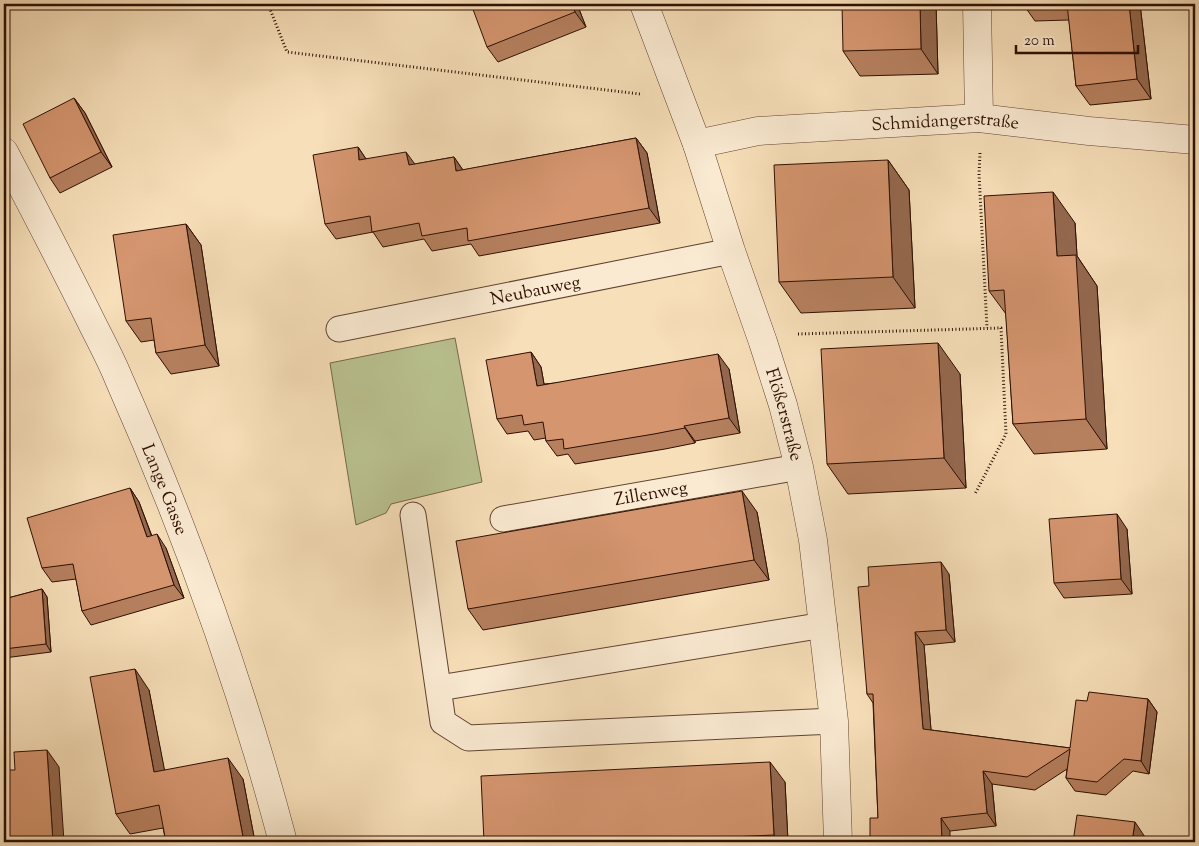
<svg xmlns="http://www.w3.org/2000/svg" width="1199" height="846" font-family="'Sorts Mill Goudy',serif">
<style>
.green{fill:#bac291;stroke:#74684a}
.lines{fill:none;stroke-linecap:round;stroke-linejoin:round}
.lane-casing{stroke:#604330;stroke-width:27}
.street-casing{stroke:#604330;stroke-width:29}
.path{stroke:#2e0f02;stroke-width:3;stroke-dasharray:1 2.5;stroke-linecap:butt}
.lane{stroke:#faead2;stroke-width:25}
.street{stroke:#faead2;stroke-width:28}
.wall{fill:#b6805f;stroke:#2e0f02}
.shaded-wall{fill:#94684e;stroke:#2e0f02}
.building{fill:#d4956f;stroke:#2e0f02}
.labels{text-anchor:middle;stroke-width:5;stroke-linejoin:round;paint-order:stroke}
.street-label{font-size:18px;fill:#2e0f02;stroke:#faead2}
</style>
<rect width="100%" height="100%" fill="#f7dfb9"/>
<filter id="stains"><feTurbulence type="fractalNoise" baseFrequency=".004" numOctaves="4"/><feColorMatrix values="0 0 0 0 .2 0 0 0 0 .09 0 0 0 0 .02 0 0 0 .5 -.17"/></filter>
<radialGradient id="worn" r=".72"><stop offset=".6" stop-color="#630" stop-opacity="0"/><stop offset="1" stop-color="#630" stop-opacity=".3"/></radialGradient>
<polygon class="green" points="455,338 482,482 391,504 386,513 356,525 330,363"/>
<g class="lines">
<defs>
<g id="lane">
<path id="s1" d="M339 329 731 251"/>
<polyline points="413,515 443,722 468,738 834,721"/>
<path id="s2" d="M503 519 799 467"/>
<polyline points="439,688 824,625"/>
</g>
<g id="street">
<path id="s3" d="M644 4 697 144 731 251 763 342 783 405 799 467 813 540 834 721 838 842"/>
<polyline points="977,4 979,118"/>
<path id="s4" d="M697 144 758 131 979 118 1089 131 1195 140"/>
<path id="s5" d="M4 152C32 205 60 259 87 313 97 334 109 355 118 377 185 528 241 683 283 842"/>
</g>
</defs>
<use href="#lane" class="lane-casing"/>
<use href="#street" class="street-casing"/>
<g class="path">
<polyline points="268,4 287,52 640,94"/>
<polyline points="980,153 979,174 987,328"/>
<polyline points="798,334 1001,328 1006,434 975,494"/>
</g>
<use href="#lane" class="lane"/>
<use href="#street" class="street"/>
</g>
<g class="wall">
<polygon points="577,4 586,27 498,62 487,47"/>
<polygon points="709,4 756,4 756,5 712,8"/>
<polygon points="936,4 938,74 860,76 843,51"/>
<polygon points="1023,4 1140,4 1151,99 1090,105 1076,86 1069,20 1035,21"/>
<polygon points="74,98 85,113 112,167 60,193 50,178"/>
<polygon points="636,138 647,153 660,223 479,256 471,244 432,251 424,239 383,247 373,232 336,239 325,224 358,147 366,159 415,164 454,157 463,170"/>
<polygon points="888,160 909,190 915,308 801,313 779,282"/>
<polygon points="1075,223 1077,256 1097,286 1107,449 1034,454 1013,424 1006,314 989,291"/>
<polygon points="186,224 201,245 219,366 171,374 156,353 154,340 141,342 126,321"/>
<polygon points="531,352 541,367 544,384 729,369 740,433 695,441 695,443 665,449 575,464 568,454 557,456 546,441 546,438 534,440 528,431 507,434 497,419"/>
<polygon points="960,374 966,488 848,494 827,464"/>
<polygon points="130,488 139,502 152,536 166,548 184,598 91,625 82,611 76,579 52,582 42,568"/>
<polygon points="757,512 769,580 483,630 468,609"/>
<polygon points="1127,529 1132,594 1064,598 1054,583"/>
<polygon points="949,574 955,642 924,645 931,730 1070,748 1087,701 1148,699 1157,712 1149,774 1133,771 1106,795 1075,791 1066,778 1067,769 1035,790 992,784 996,826 950,831 878,818 873,703 867,694 869,586"/>
<polygon points="42,589 47,597 51,652 4,658 4,599"/>
<polygon points="149,690 164,770 243,779 255,842 166,842 163,828 130,834 116,814"/>
<polygon points="785,782 788,842 484,842"/>
</g>
<g class="shaded-wall">
<polygon points="572,4 577,4 586,27 575,12"/>
<polygon points="920,4 936,4 938,74 921,49"/>
<polygon points="1129,4 1140,4 1151,99 1137,79"/>
<polygon points="74,98 85,113 112,167 101,152"/>
<polygon points="636,138 647,153 660,223 649,208"/>
<polygon points="358,147 368,162 359,160"/>
<polygon points="406,152 417,167 409,165"/>
<polygon points="454,157 464,172 456,171"/>
<polygon points="888,160 909,190 915,308 893,277"/>
<polygon points="1053,192 1075,223 1077,256 1097,286 1107,449 1086,419 1057,256"/>
<polygon points="186,224 201,245 219,366 205,345"/>
<polygon points="938,343 960,374 966,488 944,458"/>
<polygon points="531,352 541,367 547,401 537,386"/>
<polygon points="718,354 729,369 740,433 729,418"/>
<polygon points="684,426 695,441 695,443 685,428"/>
<polygon points="130,488 139,502 157,551 147,537"/>
<polygon points="742,491 757,512 769,580 754,560"/>
<polygon points="1117,514 1127,529 1132,594 1121,579"/>
<polygon points="157,534 166,548 184,598 174,585"/>
<polygon points="941,562 949,574 955,642 946,630"/>
<polygon points="42,589 47,597 51,652 46,644"/>
<polygon points="915,632 924,645 932,742 923,729"/>
<polygon points="135,669 149,690 169,793 154,772"/>
<polygon points="1148,699 1157,712 1149,774 1141,761"/>
<polygon points="47,750 59,767 64,842 53,842"/>
<polygon points="228,758 243,779 255,842 244,842"/>
<polygon points="770,762 785,782 788,842 780,842 774,835"/>
<polygon points="983,771 992,784 996,826 987,813"/>
<polygon points="941,818 950,831 950,842 942,842"/>
<polygon points="1135,822 1145,837 1145,842 1132,842"/>
</g>
<g class="building">
<polygon points="471,4 572,4 575,12 487,47"/>
<polygon points="842,4 920,4 921,49 843,51"/>
<polygon points="1067,4 1129,4 1137,79 1076,86"/>
<polygon points="74,98 101,152 50,178 23,124"/>
<polygon points="636,138 649,208 468,241 467,228 422,236 419,223 372,232 370,216 325,224 313,155 358,147 359,160 406,152 409,165 454,157 456,171"/>
<polygon points="888,160 893,277 779,282 774,165"/>
<polygon points="1053,192 1057,256 1076,255 1086,419 1013,424 1004,290 989,291 984,196"/>
<polygon points="186,224 205,345 156,353 151,318 126,321 113,235"/>
<polygon points="938,343 944,458 827,464 821,349"/>
<polygon points="531,352 537,386 718,354 729,418 684,426 685,428 654,434 564,449 563,439 546,441 543,422 524,425 522,415 497,419 486,360"/>
<polygon points="130,488 147,537 157,534 174,585 82,611 73,564 42,568 27,518"/>
<polygon points="742,491 754,560 468,609 456,541"/>
<polygon points="1117,514 1121,579 1054,583 1049,519"/>
<polygon points="941,562 946,630 915,632 923,729 1070,748 1076,700 1087,701 1089,692 1148,699 1141,761 1124,759 1097,782 1066,778 1070,749 1027,777 983,771 987,813 941,818 942,842 870,842 870,818 878,818 873,694 867,694 858,587 869,586 868,567"/>
<polygon points="42,589 46,644 4,649 4,599"/>
<polygon points="135,669 154,772 228,758 244,842 166,842 159,805 116,814 90,677"/>
<polygon points="47,750 53,842 4,842 4,770 15,770 14,752"/>
<polygon points="770,762 774,835 623,842 484,842 481,776"/>
<polygon points="1077,815 1135,822 1132,842 1073,842"/>
</g>
<g class="labels">
<g class="street-label">
<text dy="6" stroke="none"><textPath href="#s4" startOffset="250">Schmidangerstraße</textPath></text>
<text dy="6" stroke="none"><textPath href="#s1" startOffset="200">Neubauweg</textPath></text>
<text dy="6" stroke="none"><textPath href="#s3" startOffset="434">Flößerstraße</textPath></text>
<text dy="6" stroke="none"><textPath href="#s5" startOffset="374">Lange Gasse</textPath></text>
<text dy="6" stroke="none"><textPath href="#s2" startOffset="150">Zillenweg</textPath></text>
</g>
</g>
<rect width="1199" height="846" fill="none" stroke="#f7dfb9" stroke-width="20"/>
<rect x="5" y="5" width="1189" height="836" fill="none" stroke="#2e0f02" stroke-width="2.5"/>
<rect x="10" y="10" width="1179" height="826" fill="none" stroke="#2e0f02"/>
<path d="M1016 45v8h122v-8" fill="none" stroke="#2e0f02" stroke-width="2.5"/>
<text x="1024" y="45" font-size="15" fill="#2e0f02" stroke="#faead2" stroke-width="4" paint-order="stroke">20 m</text>
<rect width="100%" height="100%" filter="url(#stains)"/>
<rect width="100%" height="100%" fill="url(#worn)"/>
</svg>
